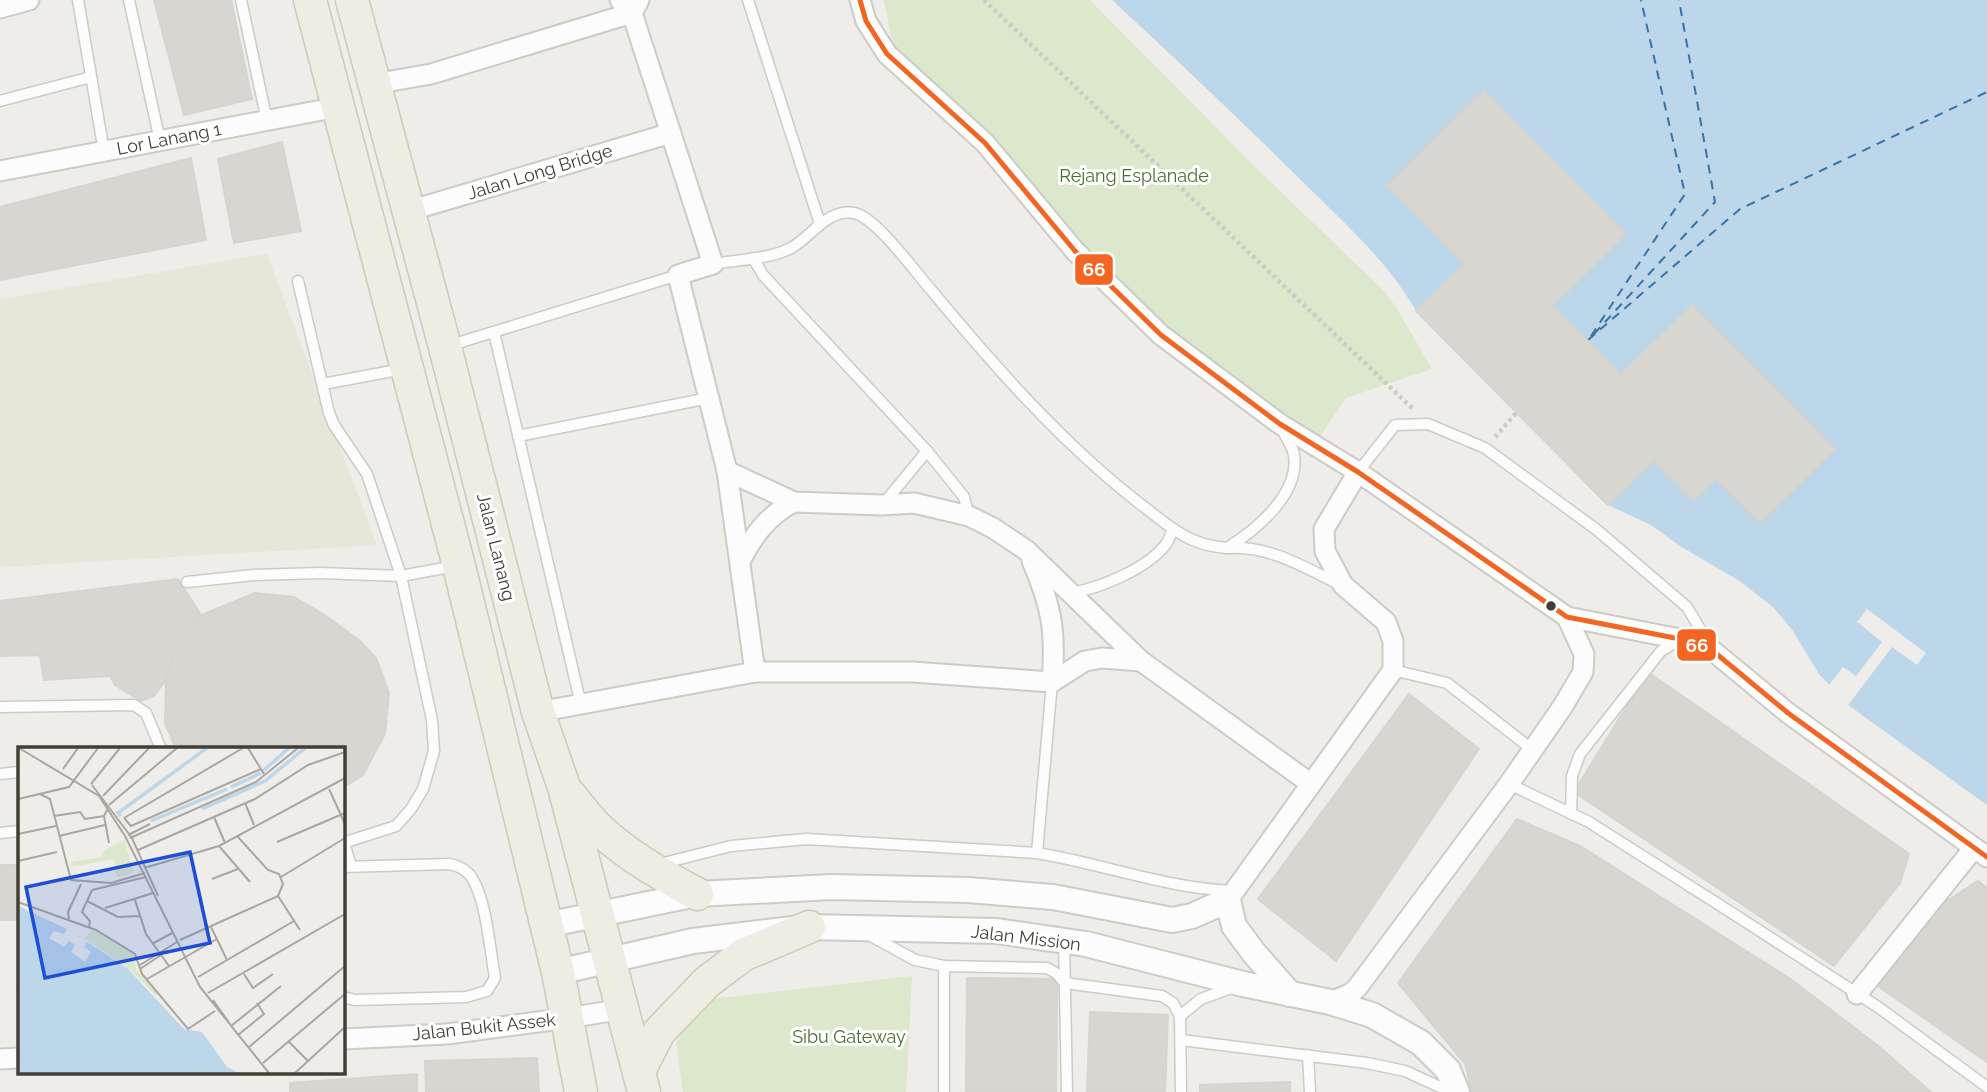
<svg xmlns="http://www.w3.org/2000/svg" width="1987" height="1092" font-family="Raleway,sans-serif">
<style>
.education{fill:#e8e5d9}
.green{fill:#dbe8cb}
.water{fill:#bcd6ea}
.pier{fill:#eeede9}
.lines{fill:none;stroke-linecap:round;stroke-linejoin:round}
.ferry{stroke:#3873a6;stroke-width:2;stroke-dasharray:9 7;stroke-linecap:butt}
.building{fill:#d8d6d1;stroke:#d6d4cf;stroke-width:2}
.service-casing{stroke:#cccbc6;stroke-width:13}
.minor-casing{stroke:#cccbc6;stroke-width:23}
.tertiary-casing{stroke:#cccbc6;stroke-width:28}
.primary-casing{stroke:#cfc9b8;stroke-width:35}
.path{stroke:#cccbc7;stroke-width:4.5;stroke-dasharray:3.5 3.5;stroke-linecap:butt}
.service{stroke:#fcfcfc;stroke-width:10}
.minor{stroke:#fcfcfc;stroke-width:19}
.tertiary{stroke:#fcfcfc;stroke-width:24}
.primary{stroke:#efece4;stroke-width:32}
.bus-1-casing{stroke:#fff;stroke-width:10}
.bus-1{stroke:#f26522;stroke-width:5}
.bus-dot{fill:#433f36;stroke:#fff;stroke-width:2.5}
.labels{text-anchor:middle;stroke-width:6;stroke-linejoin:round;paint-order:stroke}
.street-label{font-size:18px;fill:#433f36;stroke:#fff}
.park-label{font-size:18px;fill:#45702e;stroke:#fff}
.inset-river{fill:none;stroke:#bcd6ea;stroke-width:3.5}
.inset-road{fill:none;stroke:#aaa7a1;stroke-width:2}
.view{fill:#1d4ed8;fill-opacity:0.15;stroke:#1d4ed8;stroke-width:3.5}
.inset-edge{fill:none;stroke:#433f36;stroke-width:3.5}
.line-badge{stroke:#fff;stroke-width:2.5}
.badge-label{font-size:19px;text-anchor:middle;font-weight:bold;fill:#fff}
</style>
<rect width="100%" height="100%" fill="#eeede9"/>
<polygon class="education" points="267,254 377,545 0,567 0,299"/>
<g class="green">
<polygon points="884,0 1090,0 1257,169 1383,290 1396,307 1432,369 1346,398 1316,442 1102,278 895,56"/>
<polygon points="912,976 906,1092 683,1092 676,1043 702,1000"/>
</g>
<path class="water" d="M1112 0H1987V805L1848 705 1819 674 1793 631 1774 608 1741 582 1680 546 1651 525 1608 505 1416 311C1388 261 1341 220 1301 180 1239 119 1176 59 1112 0Z"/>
<polygon class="pier" points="1867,609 1926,653 1917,665 1892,647 1846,708 1826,689 1843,667 1856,676 1882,642 1857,622"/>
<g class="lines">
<g class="ferry">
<polyline points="1594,334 1715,202 1679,0"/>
<polyline points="1591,336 1685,194 1641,0"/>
<polyline points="1588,340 1740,209 1987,92"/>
</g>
</g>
<g class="building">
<polygon points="154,0 231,0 252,99 184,115"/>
<polygon points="1484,90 1626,234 1553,306 1621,374 1692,305 1835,449 1760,523 1716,479 1694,501 1654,461 1608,505 1416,311 1464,264 1387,186"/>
<polygon points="282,142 301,231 234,243 218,159"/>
<polygon points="191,158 206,240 0,280 0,207"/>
<polygon points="178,579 201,615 179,642 166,680 154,696 141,701 115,685 110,676 44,680 40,655 0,656 0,601"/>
<polygon points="255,593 294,597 323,614 359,640 376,658 389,693 385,734 363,775 345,786 343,787 343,749 176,749 165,723 166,680 179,642 201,615"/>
<polygon points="1648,672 1909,854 1900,883 1834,966 1574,792"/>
<polygon points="1409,694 1479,749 1336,961 1258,899"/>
<polygon points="1517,819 1580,846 1792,980 1877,1045 1931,1092 1471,1092 1466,1065 1398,983"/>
<rect x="0" y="865" width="19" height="55"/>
<polygon points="1978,881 1987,888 1987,1062 1878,986 1942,904"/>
<polygon points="967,978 1057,979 1056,1092 966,1092"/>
<polygon points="1090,1012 1168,1015 1165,1092 1087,1092"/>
<polygon points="537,1058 539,1092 426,1092 425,1061"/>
<polygon points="417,1074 417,1092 290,1092 290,1083"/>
<polygon points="1290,1082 1290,1092 1200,1092 1200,1085"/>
</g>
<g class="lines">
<defs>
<g id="service">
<polyline points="78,0 104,152"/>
<polyline points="129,0 160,141"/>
<polyline points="241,0 267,121"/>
<polyline points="748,0 820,224"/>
<polyline points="0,101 91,77"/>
<polyline points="753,258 763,275 927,451 964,497 969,516"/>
<path d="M713 264C736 260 771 259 791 248 811 237 828 208 854 213 876 217 916 273 932 291 995 367 1061 442 1139 503 1158 517 1178 536 1201 543 1209 546 1219 547 1227 548 1256 530 1300 494 1294 455 1293 447 1286 438 1283 431"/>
<polyline points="298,281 329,413 334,425 367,474 401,576 432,720 434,751 423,789 411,809 396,826 343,843"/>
<polyline points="494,332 581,705"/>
<polyline points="448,346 678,275"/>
<polyline points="323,384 403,369"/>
<polyline points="518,436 709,398"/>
<polyline points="1358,472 1395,425 1428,424 1485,448 1597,530 1687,607 1712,649"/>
<polyline points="885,502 927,451"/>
<path d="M1228 548C1268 545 1304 567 1339 584"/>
<polyline points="187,582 254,575 320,573 401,576 455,566"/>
<path d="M1072 593C1102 587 1147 569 1166 544 1169 540 1171 533 1173 529"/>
<polyline points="1393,670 1447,683 1533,750"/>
<polyline points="0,707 134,705 146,713 161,749"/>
<polyline points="0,774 19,772"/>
<polyline points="1509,784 1589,822 1718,904 1878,1007 1987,1087"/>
<polyline points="1571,814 1572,776 1580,754 1661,651 1679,640"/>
<polyline points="0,833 19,831"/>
<polyline points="344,843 351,866"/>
<polyline points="1037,853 1052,682"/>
<path d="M660 864 731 846 806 839 1037 853C1104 864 1165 888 1233 891"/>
<path d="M343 867 449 864C458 866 463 868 469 874 486 894 490 951 495 978L487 991 466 997 355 1000 343 997"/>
<polyline points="871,936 915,960 944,966 1047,968 1056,973 1065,983 1162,996 1173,1003 1180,1016 1181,1092"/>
<polyline points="1064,942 1067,1092"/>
<polyline points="1180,1016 1201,999 1234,987"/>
<polyline points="1181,1040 1367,1063 1405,1071 1451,1092"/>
<polyline points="1308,1055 1310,1092"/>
<polyline points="944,1092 944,966"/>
</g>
<g id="minor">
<polyline points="620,0 632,13 713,264 678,275 727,471 755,672"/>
<polyline points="860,0 866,21 887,54 985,143 1075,251 1161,335 1280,424 1358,472 1567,617 1680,639 1713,651 1788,713 1987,857"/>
<polyline points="0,8 29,0"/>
<polyline points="374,84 431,74 632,13 639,0"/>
<polyline points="0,171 338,107"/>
<polyline points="409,211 671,133"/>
<polyline points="727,471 794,502 882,505 914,503 969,516 993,528 1026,550 1141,661 1311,784"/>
<path d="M740 561C753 536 768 515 794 502"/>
<path d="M1032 561C1052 607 1056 632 1052 682"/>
<polyline points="538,712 755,672 912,672 1052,682 1085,661 1102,658 1141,661"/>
<polyline points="1228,900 1393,670 1393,641 1386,622 1343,585 1325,551 1324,529 1358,472"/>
<polyline points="1857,994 1974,848"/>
<polyline points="1330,1002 1350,994 1357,988 1509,784 1563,706 1583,672 1584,654 1567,617"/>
<polyline points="343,1039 447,1034 568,1018 623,1009"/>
<polyline points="0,1059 19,1058"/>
</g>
<g id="tertiary">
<polyline points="546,925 697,894 832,887 968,890 1053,897 1172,920 1192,916 1228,900 1234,926 1254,953 1290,994"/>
<polyline points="558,972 693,941 809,927 997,931 1086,944 1243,984 1330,1002 1372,1015 1421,1043 1448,1070 1457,1092"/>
</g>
<g id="primary">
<polyline points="310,0 459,566 558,972 581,1092"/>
<polyline points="352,0 445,347 538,712 564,787 644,1092"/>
<path d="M569 794C578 805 587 817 597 827 626 855 662 875 697 894"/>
<polyline points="640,1069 659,1032 707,982 743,955 809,927"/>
</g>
</defs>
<use href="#service" class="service-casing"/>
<use href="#minor" class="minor-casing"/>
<use href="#tertiary" class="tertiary-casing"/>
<use href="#primary" class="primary-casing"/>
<g class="path">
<polyline points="984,0 1412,408"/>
<polyline points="1495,437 1516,413"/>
</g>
<use href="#service" class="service"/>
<use href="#minor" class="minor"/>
<use href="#tertiary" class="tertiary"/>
<use href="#primary" class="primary"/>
<defs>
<polyline id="bus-1" points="860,0 866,21 887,54 985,143 1075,251 1161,335 1280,424 1358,472 1567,617 1680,639 1713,651 1788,713 1987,857"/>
</defs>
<use href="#bus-1" class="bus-1-casing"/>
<use href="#bus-1" class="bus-1"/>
</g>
<circle class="bus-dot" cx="1551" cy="606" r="6"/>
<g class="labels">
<g class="street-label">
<text transform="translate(169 139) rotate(-11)" y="6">Lor Lanang 1</text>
<text transform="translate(540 172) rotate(-17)" y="6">Jalan Long Bridge</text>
<text transform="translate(496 547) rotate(76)" y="6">Jalan Lanang</text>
<text transform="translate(1026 938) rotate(7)" y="6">Jalan Mission</text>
<text transform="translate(484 1027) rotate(-6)" y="6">Jalan Bukit Assek</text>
</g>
<g class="park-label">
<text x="1134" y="182">Rejang Esplanade</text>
<text x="849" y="1043">Sibu Gateway</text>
</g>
</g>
<g transform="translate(18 747)">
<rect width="327" height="327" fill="#eeede9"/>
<path d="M106 93 116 125 99 131 96 112 53 120V115L84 110 87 103ZM75 182 116 207 118 223 141 246 138 249 113 223 66 191Z" fill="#dbe8cb"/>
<path d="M0 159 49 182 109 221 166 282 184 285 209 320 221 326H0Z" fill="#bcd6ea"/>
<path d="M49 182 69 195 66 200 73 205 67 215 53 205 57 198 51 194 46 200 31 191 36 184 46 187Z" fill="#eeede9"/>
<path class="inset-river" d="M245 24 271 1M213 40 243 26M184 62 247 34 287 1M103 69 100 66 189 1M133 74 209 42M54 196 48 210 88 295 129 326M50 203 46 209 82 299 117 326M0 243 51 199"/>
<path class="inset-road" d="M1 1 81 49 107 89 182 240 251 326M230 1 246 27M45 22 60 1M73 37 102 1M74 38 114 91 140 149M311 42 327 77M22 47 32 52 53 133 93 136 127 126M85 49 131 1M0 52 51 40 80 1M227 56 236 78M91 58 159 1M89 63 86 69 91 96M36 69 62 65 67 72 86 69M196 70 207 96M106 71 113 79 243 22M106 71 225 1M0 87 38 79M110 88 132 77M41 89 87 78M219 89 250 123 261 127 265 137 260 149M112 91 238 35 280 1M259 95 327 66M201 99 232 135M120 103 237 52 290 18 327 5M0 114 39 105M126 121 201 99 327 31M263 130 327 91M194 132 220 122M74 143 128 130M260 149 282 183M117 153 128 187 151 219M69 154 100 170 122 169M0 155 78 183 117 207 124 227 170 282 197 264M87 161 135 146M51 172 50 165 63 137M193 180 209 213M71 181 72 174 64 165 74 143M162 193 260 149M134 197 154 186M122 218 159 195M122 222 143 208M226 227 235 241 255 227M180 230 276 174M129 232 199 192M190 246 327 167M195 253 212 277M213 279 263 239M220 288 246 267 239 256M270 294 290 314M231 300 327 219M245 316 327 247M277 326 327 280"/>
<path class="view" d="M172 105 192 196 27 231 8 140Z"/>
<rect width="327" height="327" class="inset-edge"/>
</g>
<g class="line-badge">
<rect x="1074" y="253" width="40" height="33" rx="7" fill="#f26522"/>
<rect x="1676" y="628" width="41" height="34" rx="7" fill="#f26522"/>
</g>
<g class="badge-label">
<text x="1094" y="276">66</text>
<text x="1697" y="652">66</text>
</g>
</svg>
